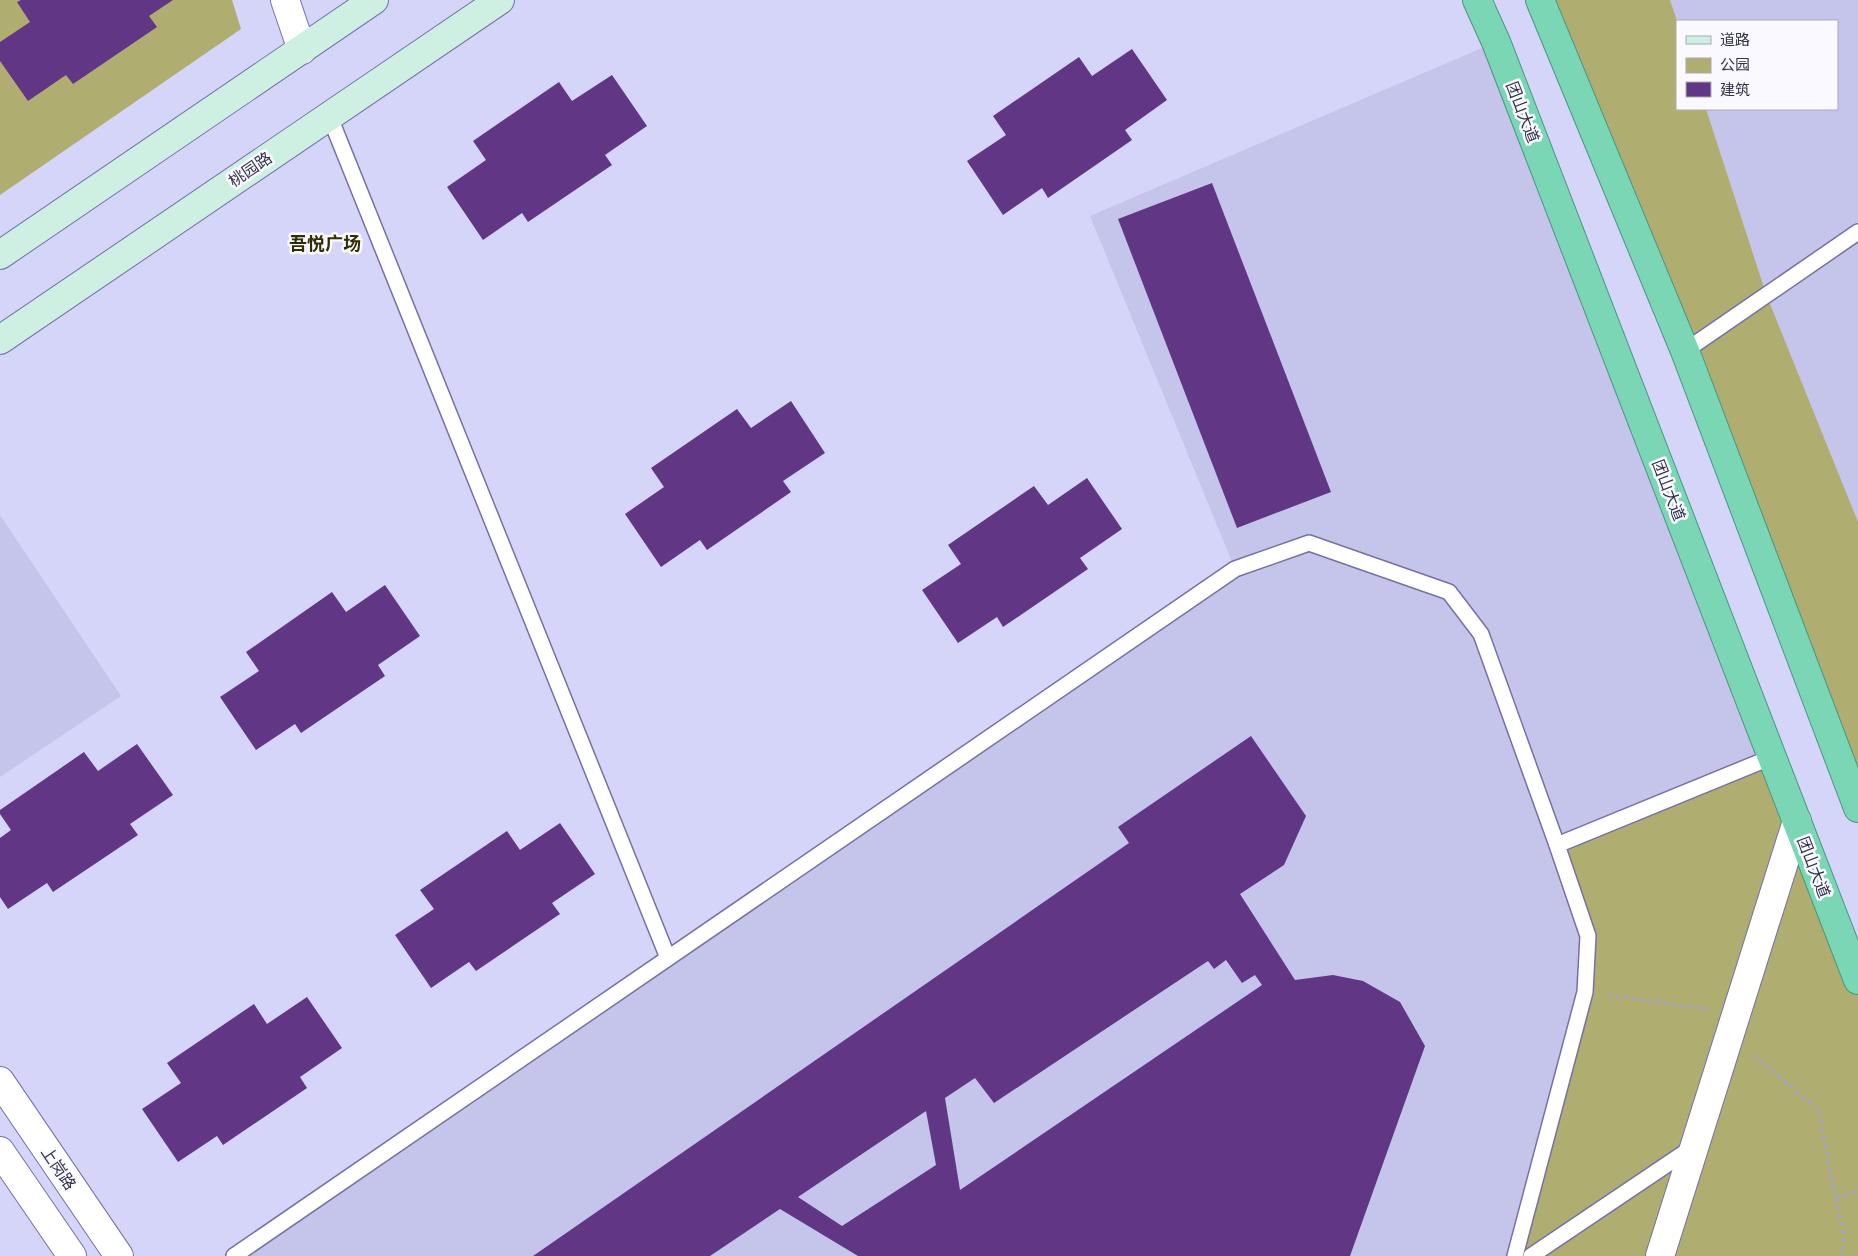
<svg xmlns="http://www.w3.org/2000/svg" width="1858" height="1256" font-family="'Space Grotesk','Noto Sans SC',sans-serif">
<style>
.built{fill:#c5c4eb;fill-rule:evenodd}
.green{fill:#b0ad70}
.building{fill:#613785;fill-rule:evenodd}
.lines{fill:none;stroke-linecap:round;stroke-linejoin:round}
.service-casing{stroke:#7471a7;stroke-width:18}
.minor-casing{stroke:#7471a7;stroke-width:30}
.tertiary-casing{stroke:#7471a7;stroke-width:30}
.secondary-casing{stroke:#7471a7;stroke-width:30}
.trunk-casing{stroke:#4b9682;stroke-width:30}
.path{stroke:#a4a3c3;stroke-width:3;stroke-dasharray:4 4;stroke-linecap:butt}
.service{stroke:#fff;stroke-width:15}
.minor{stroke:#fff;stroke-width:28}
.tertiary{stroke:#fff;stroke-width:28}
.secondary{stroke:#cdf0e3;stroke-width:28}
.trunk{stroke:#7ad6b4;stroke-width:28}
.labels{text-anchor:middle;stroke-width:5;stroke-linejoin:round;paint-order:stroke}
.street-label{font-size:16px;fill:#333249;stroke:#f9f9ff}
.neighbourhood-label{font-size:18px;font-weight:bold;fill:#312e03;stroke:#f9f9ff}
</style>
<rect width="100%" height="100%" fill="#d5d4f9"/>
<g class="built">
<path d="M1540 0H1858V808ZM1677 21H1837V109H1677Z"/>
<polygon points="1496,42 1797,821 1660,1256 234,1256 1235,569 1090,216"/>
<polygon points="0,515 121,696 0,777"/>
</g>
<g class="green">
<polygon points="0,0 232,0 241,29 0,195"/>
<polygon points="1540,0 1670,0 1677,21 1677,109 1706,109 1766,294 1858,522 1858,808"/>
<polygon points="1772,757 1858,980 1858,1256 1515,1256 1585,992 1588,936 1557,845"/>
</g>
<g class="building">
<polygon points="21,0 173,0 149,16 157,27 73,84 66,75 28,101 0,61 0,42 30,22 17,2"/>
<polygon points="1132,49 1167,100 1125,130 1132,140 1048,198 1042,188 1003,215 967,161 1006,135 993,116 1079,57 1092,76"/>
<polygon points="612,75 647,126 605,155 612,165 528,222 522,213 483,240 447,187 486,160 473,141 559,82 572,101"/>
<polygon points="1212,183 1331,492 1237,528 1118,219"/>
<polygon points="791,401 825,453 783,481 791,492 707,550 700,540 661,567 625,514 664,487 651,468 737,409 751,428"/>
<polygon points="1087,478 1122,529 1080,558 1088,569 1003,627 997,617 958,643 922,590 961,564 948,545 1034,486 1048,505"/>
<polygon points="385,585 420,636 378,665 385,676 301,733 295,724 256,750 220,697 259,671 246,652 332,592 346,612"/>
<path d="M1251 736 1306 816 1284 865 1240 894 1295 980 1333 975 1363 981 1400 1002 1425 1046 1350 1256H858L780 1209 710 1256H533L1129 843 1118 827ZM1226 960 1242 983 1255 975 1262 985 960 1190 945 1098 975 1078 994 1103 1208 961 1214 969ZM926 1111 936 1165 842 1226 798 1197Z"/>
<polygon points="137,744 173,795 130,824 138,835 53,892 47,883 8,909 0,897 0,838 11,830 0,814 0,810 84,752 98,771"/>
<polygon points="560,823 595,874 552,903 560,914 476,971 469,962 431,988 395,935 434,909 420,890 507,831 520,850"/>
<polygon points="307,997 342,1048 300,1077 307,1088 223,1145 217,1136 178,1162 142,1109 181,1083 167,1063 254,1004 267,1024"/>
</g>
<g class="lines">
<defs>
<g id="service">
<polyline points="329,115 668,958"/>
<polyline points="1685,351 1858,232"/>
<polyline points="234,1256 1235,569 1309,543 1449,592 1481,634 1557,845 1772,757"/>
<polyline points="1515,1256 1585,992 1588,936 1557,845"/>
<polyline points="1531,1256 1693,1147"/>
</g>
<polyline id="minor" points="285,0 302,50"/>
<g id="tertiary">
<polyline points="0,1081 119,1256"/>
<polyline points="0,1151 72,1256"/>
<polyline points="1660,1256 1797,821"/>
</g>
<g id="secondary">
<polyline points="0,255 374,0"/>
<polyline points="0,340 500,0"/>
</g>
<g id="trunk">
<polyline points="1477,0 1496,42 1858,980"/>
<polyline points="1540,0 1685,351 1858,808"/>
</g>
</defs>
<use href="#service" class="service-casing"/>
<use href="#minor" class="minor-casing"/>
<use href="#tertiary" class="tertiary-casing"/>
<use href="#secondary" class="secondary-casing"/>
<use href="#trunk" class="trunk-casing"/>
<g class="path">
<polyline points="1608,995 1708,1009"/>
<polyline points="1753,1055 1818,1109 1844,1238 1842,1256"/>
<polyline points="1836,1199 1858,1191"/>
</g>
<use href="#service" class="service"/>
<use href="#minor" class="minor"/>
<use href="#tertiary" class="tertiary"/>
<use href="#secondary" class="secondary"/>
<use href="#trunk" class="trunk"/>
</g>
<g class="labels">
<g class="street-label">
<text transform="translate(1523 112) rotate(69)" y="6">团山大道</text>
<text transform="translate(250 169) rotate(-34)" y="6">桃园路</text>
<text transform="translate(1669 490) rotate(69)" y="6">团山大道</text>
<text transform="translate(1814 867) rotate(69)" y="6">团山大道</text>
<text transform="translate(59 1168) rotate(56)" y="6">上岗路</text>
</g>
<g class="neighbourhood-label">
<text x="325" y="250">吾悦广场</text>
</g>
</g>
<rect x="1676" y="20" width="162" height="90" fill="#f9f9ff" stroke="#aaa9b6"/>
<rect x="1686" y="36" width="25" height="8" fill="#cdf0e3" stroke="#aaa9b6"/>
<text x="1720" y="45" font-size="15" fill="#333249">道路</text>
<rect x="1686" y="58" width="25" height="15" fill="#b0ad70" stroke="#aaa9b6"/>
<text x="1720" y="70" font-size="15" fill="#333249">公园</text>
<rect x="1686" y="82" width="25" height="15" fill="#613785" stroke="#aaa9b6"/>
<text x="1720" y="95" font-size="15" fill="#333249">建筑</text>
</svg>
